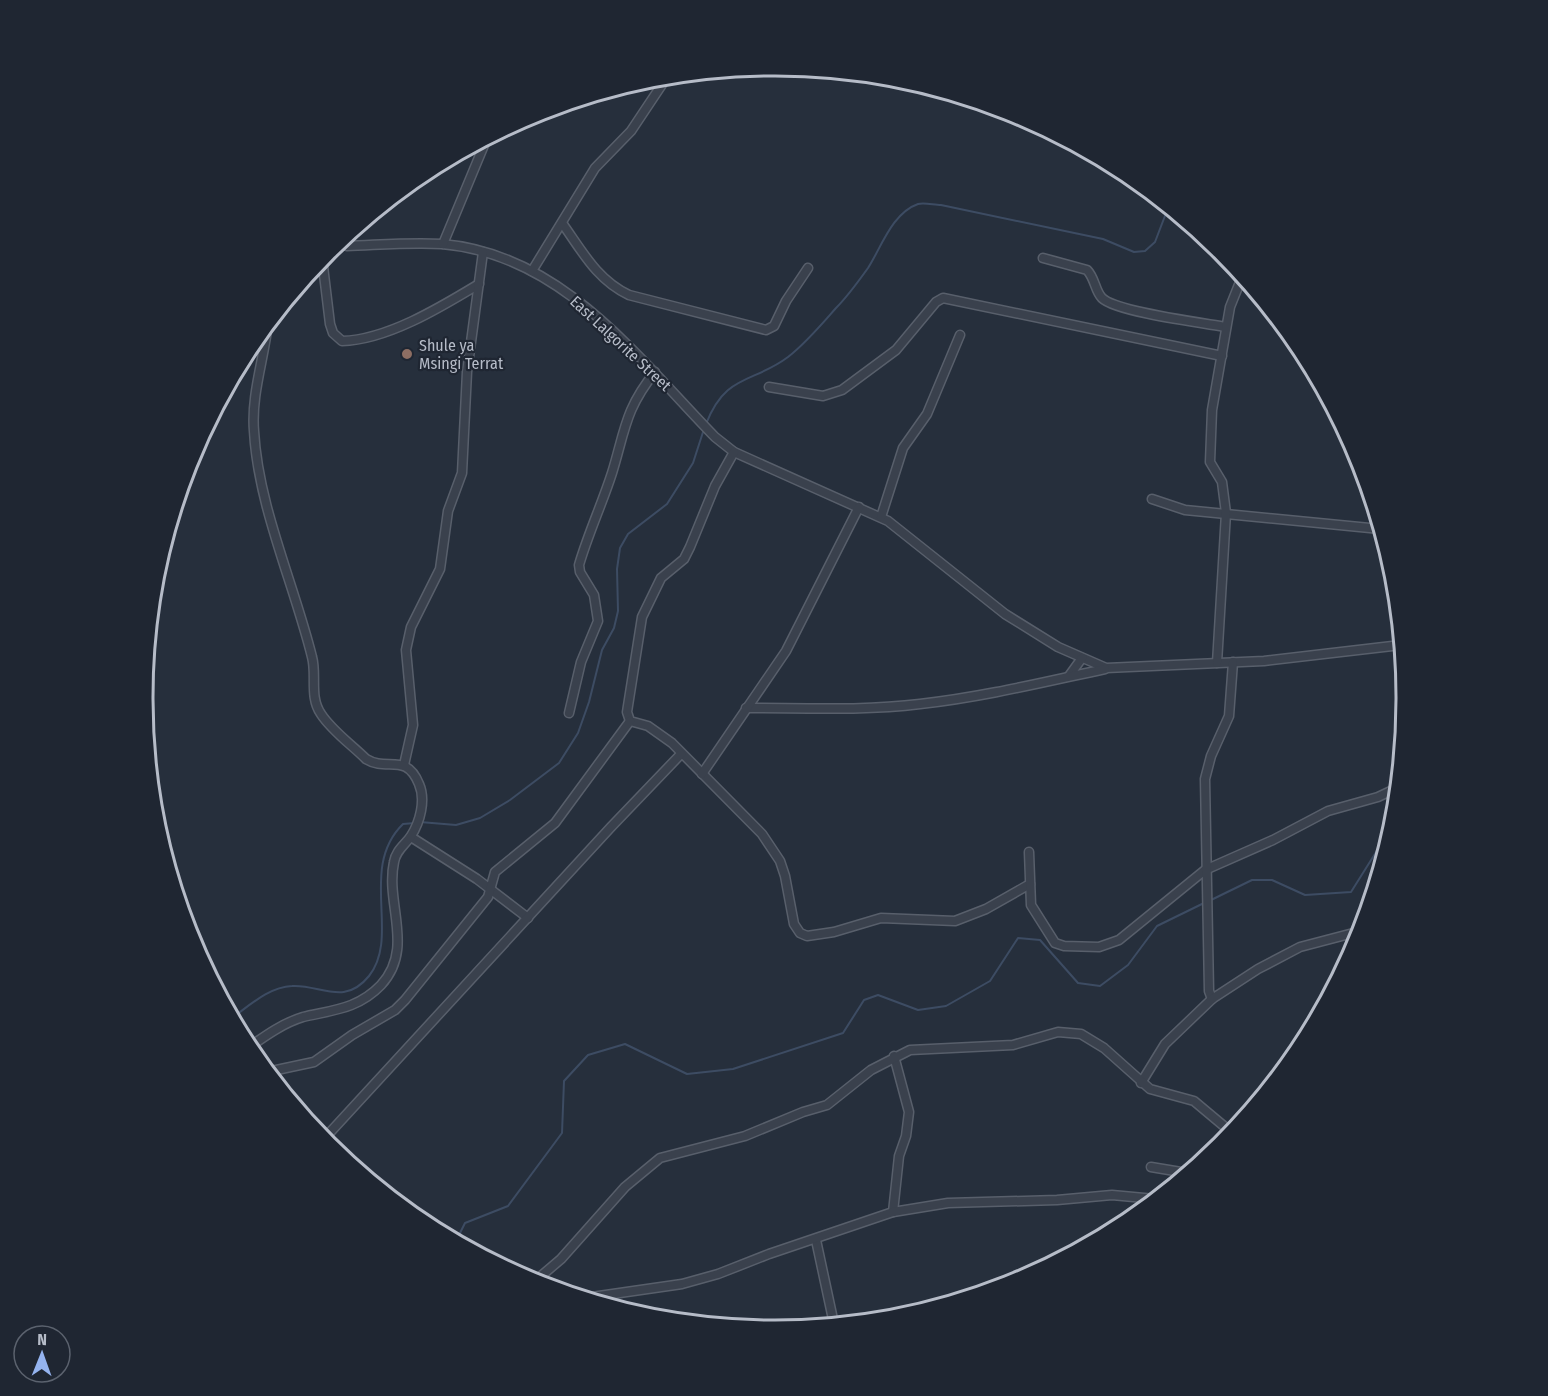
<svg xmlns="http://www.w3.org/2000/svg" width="1548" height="1396" font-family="'Fira Sans Condensed',sans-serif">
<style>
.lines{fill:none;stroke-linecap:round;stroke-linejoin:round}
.stream{stroke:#3d4c63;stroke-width:2}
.street-casing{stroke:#585f6b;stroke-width:11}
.street{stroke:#3a414d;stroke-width:8}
.education-dot{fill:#8d6e63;stroke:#1f2632;stroke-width:2}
.labels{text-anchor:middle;stroke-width:4.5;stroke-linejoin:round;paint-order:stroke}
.street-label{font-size:16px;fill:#b6bcc8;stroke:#1f2632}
.poi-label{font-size:16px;fill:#b6bcc8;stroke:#1f2632;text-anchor:start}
.rim{fill:none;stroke:#b6bcc8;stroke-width:3}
</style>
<rect width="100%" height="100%" fill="#262f3c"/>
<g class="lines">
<g class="stream">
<path d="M706 424C726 373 752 384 788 357 806 343 821 325 836 308 848 296 858 282 868 268 881 248 892 213 918 204 924 202 934 205 941 205L1103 239 1134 252 1145 251 1155 242 1168 208"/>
<polyline points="420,822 456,825 480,818 510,800 559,763 578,733 589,702 602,650 614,628 618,611 617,569 620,548 628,534 667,504 693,463 704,429"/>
<polyline points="1209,901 1252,880 1272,880 1305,895 1351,892 1378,849 1386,846"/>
<path d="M232 1018C250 1005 269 987 292 986 320 984 344 1007 369 976 401 936 358 868 403 824L415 823"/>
<polyline points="465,1246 460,1233 465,1223 508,1206 562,1133 564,1081 588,1055 625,1044 687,1074 733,1069 843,1033 864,1000 878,995 918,1010 946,1006 990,981 1018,938 1040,940 1078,983 1100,986 1128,965 1157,926 1204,903"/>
</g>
<defs>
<g id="street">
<path d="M562 223C582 251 597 280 629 295L766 330 774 326 786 301 808 268"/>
<path d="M337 243 347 246C378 245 411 242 442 244 562 254 638 358 715 437L734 452 888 521 1005 614 1058 647 1106 668 1264 661 1401 645"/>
<polyline points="443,244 487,138"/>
<path d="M322 258 330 324 333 333 342 341C387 340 441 307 479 284"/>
<path d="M1043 258 1087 270C1095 278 1095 291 1102 298 1116 312 1203 323 1226 327"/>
<polyline points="532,271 595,168 631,131 667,77"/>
<polyline points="769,387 823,396 842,390 896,350 936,302 943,298 1222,356"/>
<polyline points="734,452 715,486 690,547 684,559 661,578 642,617 627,712 630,721 648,726 672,743 762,834 780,861 785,876 794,924 800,933 807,936 834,932 881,918 955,921 986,909 1030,884"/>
<polyline points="1152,499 1185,510 1380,529"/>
<polyline points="881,517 903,448 927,414 960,335"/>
<polyline points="1217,663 1226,513 1222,482 1210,462 1212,410 1230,307 1242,277"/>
<polyline points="1069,676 1082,658"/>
<path d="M746 708C804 708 863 711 920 704 983 697 1044 682 1105 669"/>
<path d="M569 713 581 662 598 621 594 595 580 572 579 565C588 534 602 504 612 473 625 431 625 409 655 372"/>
<polyline points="404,765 413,725 406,650 411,627 440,569 448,511 462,473 467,372 483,252"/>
<polyline points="702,774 786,651 859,507"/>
<polyline points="411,837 477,879 528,918"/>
<polyline points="1029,852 1031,905 1055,943 1064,946 1099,947 1119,940 1205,870 1273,840 1328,811 1378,797 1397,788"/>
<polyline points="1212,999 1209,991 1205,779 1211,756 1229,716 1233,662"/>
<path d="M248 1048C265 1036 283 1023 303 1017 333 1010 358 1009 381 985 415 948 385 904 394 862 396 850 405 845 411 836 420 822 426 800 419 784 406 752 387 772 366 759 352 745 332 731 321 714 309 697 317 675 312 657 294 584 258 506 254 431 251 395 264 359 268 323"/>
<polyline points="267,1072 314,1062 352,1035 395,1010 405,1000 488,897 495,872 555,823 630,721"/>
<polyline points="1141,1083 1165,1044 1212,999 1258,969 1300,947 1361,931"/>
<polyline points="323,1140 611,827 681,754"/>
<polyline points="1151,1167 1187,1173"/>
<polyline points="893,1212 899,1156 906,1136 909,1112 894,1056"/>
<polyline points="816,1240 834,1324"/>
<polyline points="534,1282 561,1259 625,1187 660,1158 745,1136 803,1112 827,1105 871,1070 910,1050 1013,1045 1058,1032 1081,1034 1104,1048 1150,1089 1194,1101 1231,1132"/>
<polyline points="585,1298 682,1284 718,1274 769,1254 893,1212 948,1203 1057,1200 1112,1195 1155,1199"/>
</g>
</defs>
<use href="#street" class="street-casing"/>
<use href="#street" class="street"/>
</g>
<circle class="education-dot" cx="407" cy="354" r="6"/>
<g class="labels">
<g class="street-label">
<text transform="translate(621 343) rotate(43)" y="6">East Lalgorite Street</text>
</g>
<g class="poi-label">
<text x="419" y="351">Shule ya<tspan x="419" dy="18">Msingi Terrat</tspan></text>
</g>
</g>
<path d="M0 0H1548V1396H0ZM774 76H775A621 621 0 0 1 1396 697V699A621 621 0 0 1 775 1320H774A621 621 0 0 1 153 699V697A621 621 0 0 1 774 76Z" fill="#1f2632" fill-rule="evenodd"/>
<path class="rim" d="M774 76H775A621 621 0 0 1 1396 697V699A621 621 0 0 1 775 1320H774A621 621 0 0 1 153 699V697A621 621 0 0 1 774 76Z"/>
<g transform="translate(42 1354) rotate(1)"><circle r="28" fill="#1f2632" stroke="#5b626e" stroke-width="1.5"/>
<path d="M0-4.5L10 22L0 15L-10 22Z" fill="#94b3ef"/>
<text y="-9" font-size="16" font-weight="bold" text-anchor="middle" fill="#b6bcc8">N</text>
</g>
</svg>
